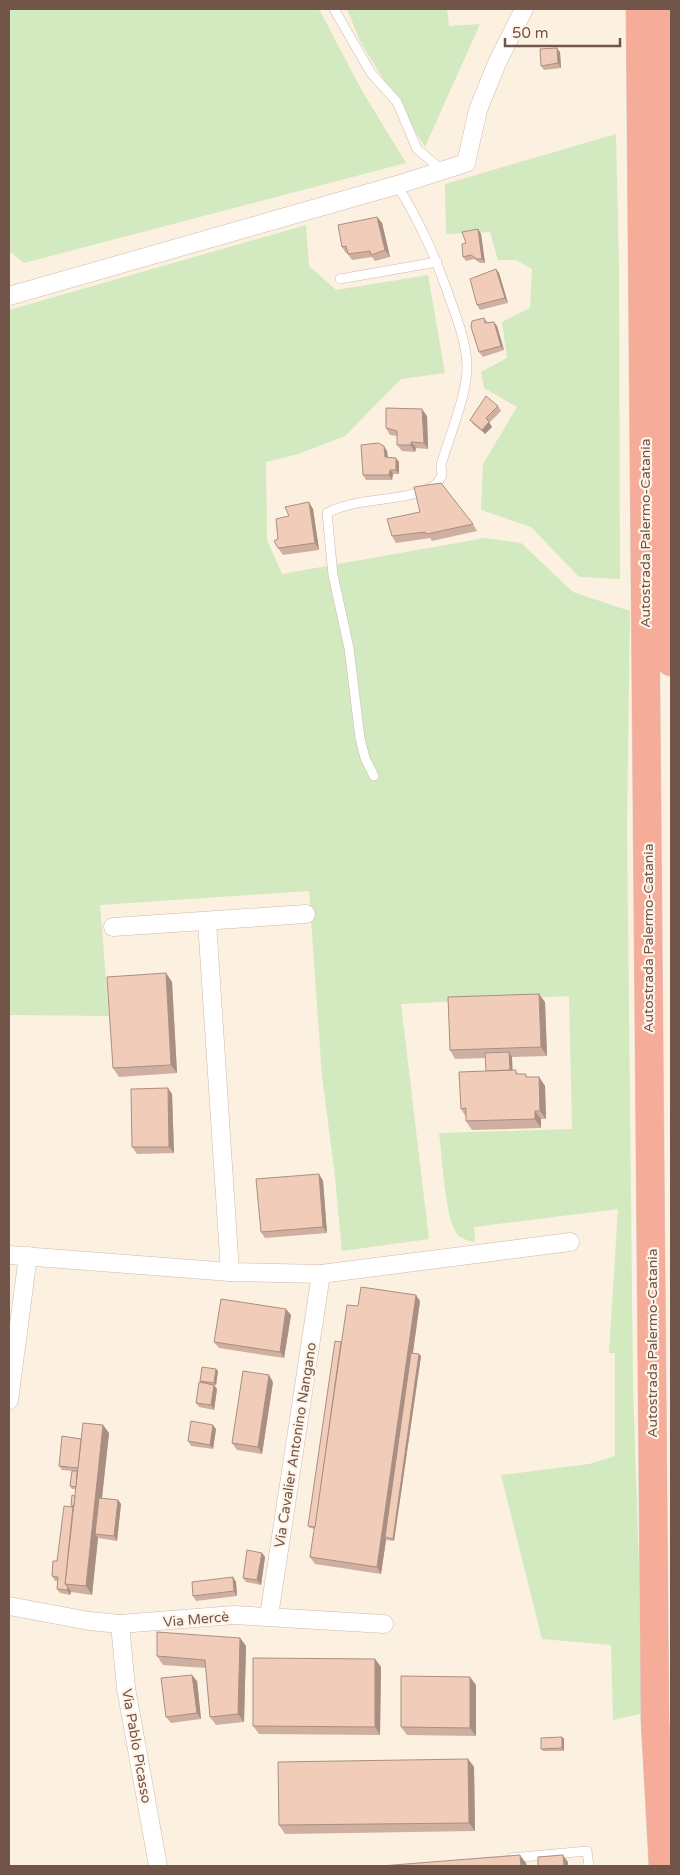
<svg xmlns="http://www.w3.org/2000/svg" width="680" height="1875" font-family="'Varela Round',sans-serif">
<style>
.green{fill:#d3e9c0}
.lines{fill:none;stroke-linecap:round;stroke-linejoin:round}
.lane-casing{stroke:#cfb9ab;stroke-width:10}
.street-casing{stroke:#cfb9ab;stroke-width:19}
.highway-casing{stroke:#dad3d0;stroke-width:29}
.lane{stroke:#fff;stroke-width:9}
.street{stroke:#fff;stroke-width:18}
.highway{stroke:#f5ac99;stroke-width:28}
.wall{fill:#cfaf9f}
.shaded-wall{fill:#a98f82}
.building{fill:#f1ccb9;stroke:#a98f82}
.labels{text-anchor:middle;stroke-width:4.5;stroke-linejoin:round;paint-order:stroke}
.street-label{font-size:14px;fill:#725549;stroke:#fff4e7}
</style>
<rect width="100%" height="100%" fill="#fcf0e1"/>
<g class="green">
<polygon points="9,9 319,9 361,89 406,163 24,263 9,251"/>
<polygon points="347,9 447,9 449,26 480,24 425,147 360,41"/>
<polygon points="616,134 619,269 620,579 579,577 531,527 481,510 483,464 517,407 484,388 481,372 507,358 502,322 530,308 532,269 516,260 498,260 490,232 446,234 445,184"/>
<path d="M306 225 309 266 336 290 428 275 445 373 401 379 345 436 298 454 266 462 267 540 282 574 485 538 521 543 573 592 630 611 627 828 633 1385 644 1713 613 1720 611 1645 542 1639 501 1475 589 1464 615 1456V1353H609L618 1209 474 1227 475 1242C467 1240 459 1239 455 1231 445 1213 442 1156 439 1133L572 1129 569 996 401 1004 429 1239 342 1251 334 1168 322 1076 309 891 100 905 109 1016 9 1015V310Z"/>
</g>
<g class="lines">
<defs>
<g id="lane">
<polyline points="334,9 371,73 397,102 417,149 436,165"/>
<polyline points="340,279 437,262"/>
<path d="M374 776 365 758 360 738 349 648 333 575 327 513C360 496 400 503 432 487 437 485 440 479 442 475L441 465C449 437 468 393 467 365 466 342 458 321 450 299 435 256 421 224 397 185"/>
<polyline points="511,1858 587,1851 589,1866"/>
</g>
<g id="street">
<polyline points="9,296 397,185 466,163 478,110 497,63 524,9"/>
<polyline points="207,921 230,1272"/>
<polyline points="113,927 306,914"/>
<polyline points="9,1255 230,1272 321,1274 570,1242"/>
<polyline points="9,1400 28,1256"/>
<polyline points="9,1606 89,1621 120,1624 234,1615 384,1624"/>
<polyline points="269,1616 321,1274"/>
<polyline points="120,1624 126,1688 158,1866"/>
</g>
<g id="highway">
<polyline points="640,9 655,1721 663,1866"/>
<polyline points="666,9 671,662"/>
</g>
</defs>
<use href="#lane" class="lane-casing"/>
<use href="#street" class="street-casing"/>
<use href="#highway" class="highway-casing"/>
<use href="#lane" class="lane"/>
<use href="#street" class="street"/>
<use href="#highway" class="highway"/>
</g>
<g class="wall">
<polygon points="560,52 561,68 544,70 541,66"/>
<polygon points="377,217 382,223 390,257 375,261 372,257 352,260 347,253 346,253 342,247"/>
<polygon points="478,229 481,234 485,263 480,263 474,259 466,261 463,257 466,243"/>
<polygon points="496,269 499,273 508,303 480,310 477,305"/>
<polygon points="484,318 488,323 497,326 504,350 483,357 479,352"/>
<polygon points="498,406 501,411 489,423 492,427 485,434 473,424 470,420"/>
<polygon points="427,416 428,449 416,448 415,452 402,451 397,445 397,436 390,435 386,428"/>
<polygon points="387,451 388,457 399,462 399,474 393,474 392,480 366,480 363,475"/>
<polygon points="313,509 319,550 283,555 278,548 278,539 289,516"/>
<polygon points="473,524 477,531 432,541 430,538 396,543 392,536"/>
<polygon points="166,973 172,982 177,1073 119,1077 113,1068"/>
<polygon points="545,1002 547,1056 512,1057 512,1070 519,1074 529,1077 539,1077 545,1086 546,1119 541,1119 541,1128 472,1130 466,1121 466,1117 461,1109 486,1071 486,1058 455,1059 450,1050"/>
<polygon points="172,1094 174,1153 137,1154 132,1147"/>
<polygon points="319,1174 323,1181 327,1233 265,1238 261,1232"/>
<polygon points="420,1301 413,1353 421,1356 394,1541 386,1540 381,1574 315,1564 310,1557 315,1529 310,1528 308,1526 341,1342 358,1306"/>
<polygon points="291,1315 284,1358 219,1348 214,1342"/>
<polygon points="216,1369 218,1371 216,1385 214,1385 217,1389 214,1410 199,1407 196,1403 201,1383 200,1381"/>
<polygon points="273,1382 262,1454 237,1450 232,1443"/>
<polygon points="103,1425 109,1433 102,1498 118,1500 121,1504 117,1541 98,1538 92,1595 71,1592 70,1595 60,1593 57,1589 58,1581 55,1581 52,1576 57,1561 72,1507 71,1505 75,1496 75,1489 72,1489 70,1486 72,1471 62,1470 59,1466 81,1439"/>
<polygon points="216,1429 213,1449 191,1446 188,1441"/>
<polygon points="262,1553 265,1557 261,1585 246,1582 243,1578"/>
<polygon points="233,1577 236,1582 237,1596 196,1601 193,1596"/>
<polygon points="240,1638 246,1646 244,1722 216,1725 210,1717 206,1668 163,1665 157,1656"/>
<polygon points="375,1659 381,1667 380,1735 259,1734 253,1726"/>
<polygon points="470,1677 476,1685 476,1736 407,1735 401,1727"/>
<polygon points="197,1681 201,1719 171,1723 166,1717"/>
<polygon points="562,1737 564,1739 564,1751 543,1751 541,1749"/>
<polygon points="468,1759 474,1767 475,1831 285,1834 279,1825"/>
</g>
<g class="shaded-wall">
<polygon points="557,48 560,52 561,68 558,63"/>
<polygon points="377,217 382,223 390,257 385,250"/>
<polygon points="478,229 481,234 485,263 482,259"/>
<polygon points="496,269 499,273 508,303 505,298"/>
<polygon points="494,322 497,326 504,350 501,346"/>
<polygon points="422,409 427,416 428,449 424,443"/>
<polygon points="489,422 492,427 485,434 482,430"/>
<polygon points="411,442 416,448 415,452 411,445"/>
<polygon points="384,446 387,451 388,461 385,457"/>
<polygon points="396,458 399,462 399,474 396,470"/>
<polygon points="390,470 393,474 392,480 389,475"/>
<polygon points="309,502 313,509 319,550 315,543"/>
<polygon points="166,973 172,982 177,1073 171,1065"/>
<polygon points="539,994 545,1002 547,1056 541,1047"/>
<polygon points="509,1052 512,1057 513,1079 510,1074"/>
<polygon points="539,1077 545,1086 546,1119 540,1111"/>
<polygon points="168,1088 172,1094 174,1153 169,1147"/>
<polygon points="535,1111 541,1119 541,1128 535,1119"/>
<polygon points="9,1143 10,1145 9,1188"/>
<polygon points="319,1174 323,1181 327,1233 323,1227"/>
<polygon points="416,1295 420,1301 387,1538 385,1537 386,1540 381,1574 377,1567"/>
<polygon points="286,1309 291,1315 284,1358 280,1352"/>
<polygon points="419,1354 421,1356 394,1541 393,1539"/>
<polygon points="216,1369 218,1371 216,1385 214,1383"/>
<polygon points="269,1375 273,1382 262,1454 258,1447"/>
<polygon points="214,1385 217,1389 214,1410 211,1405"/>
<polygon points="103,1425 109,1433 98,1534 95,1534 98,1538 92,1595 86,1586"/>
<polygon points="213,1425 216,1429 213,1449 210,1445"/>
<polygon points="118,1500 121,1504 117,1541 114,1536"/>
<polygon points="262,1553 265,1557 261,1585 257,1580"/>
<polygon points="233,1577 236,1582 237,1596 234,1591"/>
<polygon points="68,1587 71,1592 70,1595 67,1590"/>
<polygon points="240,1638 246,1646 244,1722 238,1714"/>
<polygon points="375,1659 381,1667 380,1735 375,1727"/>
<polygon points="192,1675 197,1681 201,1719 197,1713"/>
<polygon points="470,1677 476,1685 476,1736 470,1728"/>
<polygon points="562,1737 564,1739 564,1751 562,1748"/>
<polygon points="468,1759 474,1767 475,1831 469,1823"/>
<polygon points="520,1855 526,1863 527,1866 521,1866"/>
<polygon points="563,1855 568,1862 568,1866 564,1866"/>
</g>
<g class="building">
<polygon points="557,48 558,63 541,66 540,49"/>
<polygon points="377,217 385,250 371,255 370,251 348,254 346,246 342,247 338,225"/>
<polygon points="478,229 482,259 477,259 471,255 463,257 462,244 466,243 462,232"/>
<polygon points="496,269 505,298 477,305 470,279"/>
<polygon points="484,318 485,323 494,322 501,346 479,352 471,327 472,321"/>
<polygon points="486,396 498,406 486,418 489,422 482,430 470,420"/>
<polygon points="386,408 422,409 424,443 411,442 411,445 397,445 397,431 386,428"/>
<polygon points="378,443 384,446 385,457 396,458 396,470 390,470 389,475 363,475 361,445"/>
<polygon points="441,483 473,524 427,534 425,532 392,536 387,519 420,512 414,487"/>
<polygon points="309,502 315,543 278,548 274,541 278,539 276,519 289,516 285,507"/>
<polygon points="166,973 171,1065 113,1068 107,977"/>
<polygon points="539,994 541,1047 450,1050 448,997"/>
<polygon points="509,1052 510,1070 486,1071 485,1053"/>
<polygon points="516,1070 516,1074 526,1074 526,1077 539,1077 540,1111 535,1111 535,1119 466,1121 466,1108 461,1109 459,1072"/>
<polygon points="168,1088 169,1147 132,1147 131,1089"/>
<polygon points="319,1174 323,1227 261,1232 256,1179"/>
<polygon points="361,1287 416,1295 377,1567 310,1557 347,1305 358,1306"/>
<polygon points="221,1299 286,1309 280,1352 214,1342"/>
<polygon points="335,1341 341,1342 315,1527 308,1526"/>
<polygon points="411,1353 419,1354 393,1539 385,1537"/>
<polygon points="202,1367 216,1369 214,1383 200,1381"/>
<polygon points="243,1371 269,1375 258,1447 232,1443"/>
<polygon points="199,1382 214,1385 211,1405 196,1403"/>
<polygon points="191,1421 213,1425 210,1445 188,1441"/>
<polygon points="83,1423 103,1425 86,1586 65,1584"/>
<polygon points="62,1436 81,1439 78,1468 59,1466"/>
<polygon points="72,1471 77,1471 76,1487 70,1486"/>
<polygon points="72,1495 75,1496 74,1506 71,1505"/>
<polygon points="99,1498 118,1500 114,1536 95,1534"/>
<polygon points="64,1506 73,1507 65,1584 68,1587 67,1590 57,1589 58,1577 52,1576 53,1561 57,1561"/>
<polygon points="247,1550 262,1553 257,1580 243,1578"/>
<polygon points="233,1577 234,1591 193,1596 192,1582"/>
<polygon points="157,1632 240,1638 238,1714 210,1717 205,1660 157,1656"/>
<polygon points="253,1658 375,1659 375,1727 253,1726"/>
<polygon points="192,1675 197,1713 166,1717 161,1678"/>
<polygon points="401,1676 470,1677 470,1728 401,1727"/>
<polygon points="562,1737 562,1748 541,1749 541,1738"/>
<polygon points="468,1759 469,1823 279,1825 278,1762"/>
<polygon points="520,1855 521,1866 381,1866"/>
<polygon points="563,1855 564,1866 538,1866 538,1857"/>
</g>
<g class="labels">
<g class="street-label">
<text transform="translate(645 533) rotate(-90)" y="5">Autostrada Palermo-Catania</text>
<text transform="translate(648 938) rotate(-90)" y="5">Autostrada Palermo-Catania</text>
<text transform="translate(652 1343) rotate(-90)" y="5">Autostrada Palermo-Catania</text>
<text transform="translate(295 1445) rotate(-81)" y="5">Via Cavalier Antonino Nangano</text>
<text transform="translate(196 1619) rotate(-5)" y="5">Via Mercè</text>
<text transform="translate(137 1746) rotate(80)" y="5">Via Pablo Picasso</text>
</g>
</g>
<rect width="680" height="1875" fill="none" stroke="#725549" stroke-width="20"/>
<path d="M505 38v8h115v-8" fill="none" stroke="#725549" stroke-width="2.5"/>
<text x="512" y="38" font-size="15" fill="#725549" stroke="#fff4e7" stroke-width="4" paint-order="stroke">50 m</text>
</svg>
